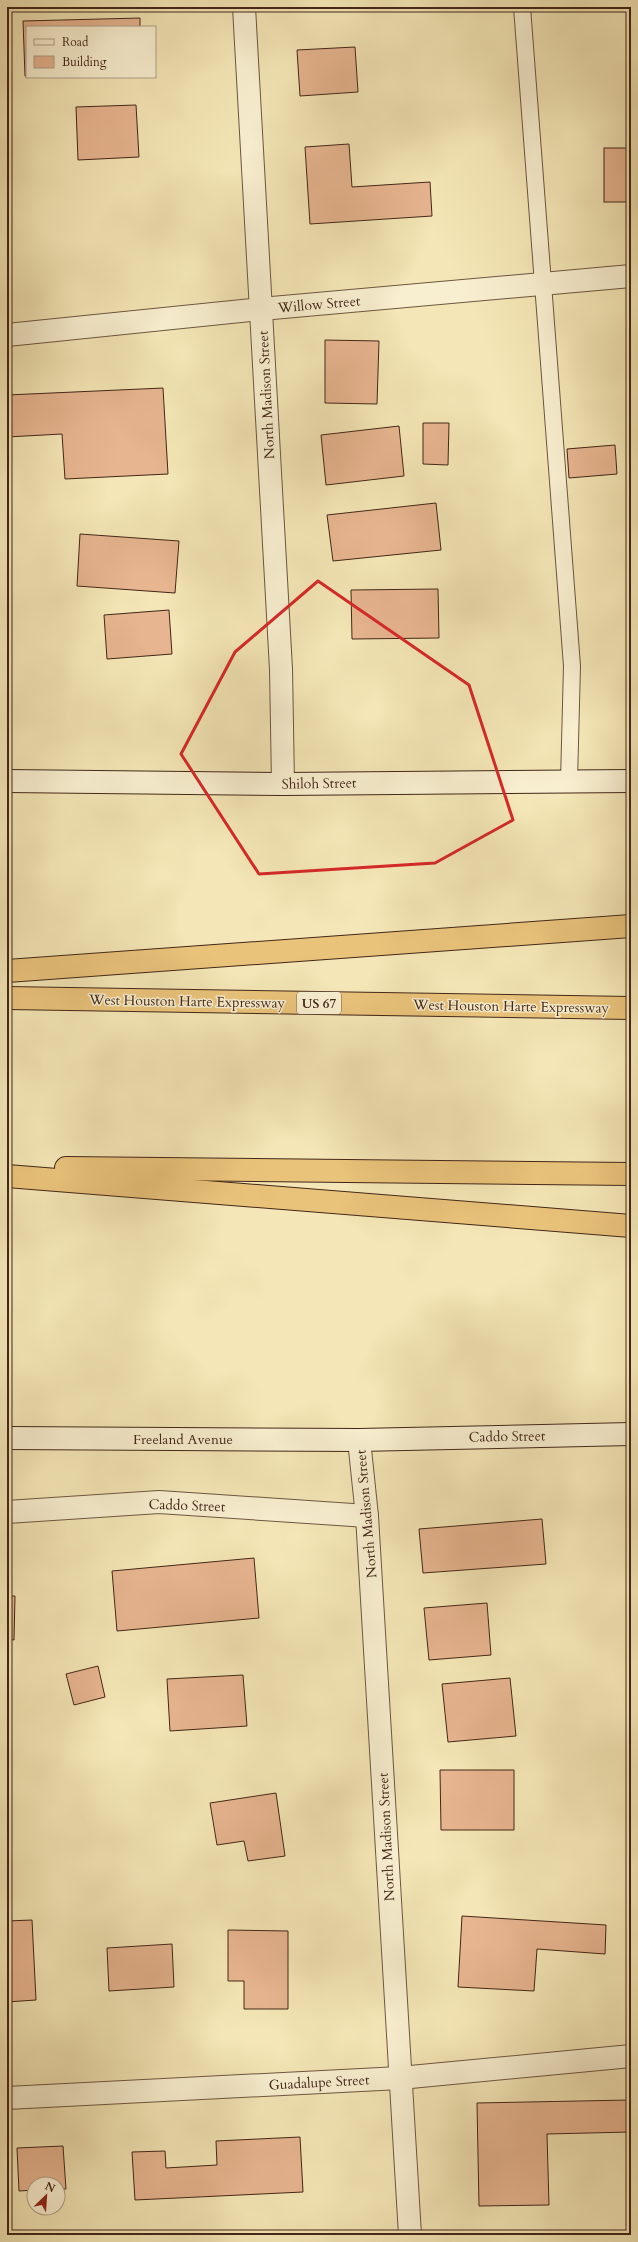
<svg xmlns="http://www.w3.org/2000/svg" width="638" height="2242" font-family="Cardo,serif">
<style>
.building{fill:#e7b590;stroke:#422618}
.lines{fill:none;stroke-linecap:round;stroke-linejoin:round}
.lane-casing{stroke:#6e5640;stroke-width:18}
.street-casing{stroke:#6e5640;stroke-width:24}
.secondary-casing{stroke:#422618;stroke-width:24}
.highway-casing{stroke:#422618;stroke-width:24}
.lane{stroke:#f8efd0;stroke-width:16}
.street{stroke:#f8efd0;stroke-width:22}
.secondary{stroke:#f8efd0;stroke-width:22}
.highway{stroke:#eac37b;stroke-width:22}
.marked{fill:none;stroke:#d62828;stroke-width:3;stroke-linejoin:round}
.labels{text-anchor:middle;stroke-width:3;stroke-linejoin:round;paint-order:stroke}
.shield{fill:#f8efd0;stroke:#79624f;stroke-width:1}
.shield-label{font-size:13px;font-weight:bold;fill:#422618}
.street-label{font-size:14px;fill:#422618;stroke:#f8efd0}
</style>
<rect width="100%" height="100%" fill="#f4e6b6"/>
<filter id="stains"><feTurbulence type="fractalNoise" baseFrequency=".005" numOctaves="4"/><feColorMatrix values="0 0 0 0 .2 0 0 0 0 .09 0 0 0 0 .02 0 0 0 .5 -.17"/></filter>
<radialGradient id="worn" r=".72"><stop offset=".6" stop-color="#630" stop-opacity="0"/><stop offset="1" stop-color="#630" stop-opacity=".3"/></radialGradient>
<g class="building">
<polygon points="292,7 320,7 293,9"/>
<polygon points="140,18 140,27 27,27 27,76 25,76 23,21"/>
<polygon points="355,47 358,92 300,96 297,50"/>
<polygon points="136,105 139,157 78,160 76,107"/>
<polygon points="349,144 352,187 430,182 432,216 310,224 305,147"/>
<rect x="604" y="148" width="27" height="54"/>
<polygon points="325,340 379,341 377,404 325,403"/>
<polygon points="163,388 168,474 65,479 62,434 7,437 7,395"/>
<polygon points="423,423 449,423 448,465 423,464"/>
<polygon points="399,426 404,476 326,485 321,435"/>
<polygon points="615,445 617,474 569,478 567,449"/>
<polygon points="436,503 441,550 333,561 327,515"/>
<polygon points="80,534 179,541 175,593 77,586"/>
<polygon points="438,589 439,638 352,639 351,590"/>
<polygon points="169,610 172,654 107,659 104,615"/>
<polygon points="542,1519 546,1564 423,1573 419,1529"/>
<polygon points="254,1558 259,1618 117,1631 112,1571"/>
<polygon points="7,1596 15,1596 14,1640 7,1639"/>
<polygon points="487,1603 491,1655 429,1660 424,1608"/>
<polygon points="98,1666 105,1697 74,1705 66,1674"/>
<polygon points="243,1675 247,1726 170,1731 167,1679"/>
<polygon points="510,1678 516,1736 448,1742 442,1684"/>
<polygon points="7,1752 9,1752 10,1777 7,1778"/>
<polygon points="440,1770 514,1770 514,1830 441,1830"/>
<polygon points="276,1793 285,1856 248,1861 244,1841 217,1845 210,1803"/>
<polygon points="462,1916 606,1925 605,1954 537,1949 534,1991 458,1987"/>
<polygon points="32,1920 36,2000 7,2002 7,1921"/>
<polygon points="228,1930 288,1931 288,2009 244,2009 244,1981 228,1981"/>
<polygon points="172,1944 174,1987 109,1991 107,1948"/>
<polygon points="629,2100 630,2132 547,2134 549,2205 479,2206 477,2103"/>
<polygon points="300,2137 303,2192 135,2200 132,2152 165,2151 166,2168 217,2165 216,2141"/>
<polygon points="63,2146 66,2189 58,2189 58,2184 34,2184 34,2190 19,2191 17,2148"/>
</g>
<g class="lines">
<defs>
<polyline id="lane" points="522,7 572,666 569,781"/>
<g id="street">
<polyline points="244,7 281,669 283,784"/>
<polyline points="7,335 261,309 631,276"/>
<polyline points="359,1440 367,1516 410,2235"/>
<polyline points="7,1512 159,1502 367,1516"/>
<polyline points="7,2098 400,2078 631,2056"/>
</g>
<g id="secondary">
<polyline points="7,781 283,784 631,781"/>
<polyline points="7,1438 359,1440 631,1434"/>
</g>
<g id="highway">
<polyline points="7,971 631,926"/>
<polyline points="7,998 631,1008"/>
<polyline points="66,1168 631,1174"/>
<polyline points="7,1176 631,1226"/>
</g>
</defs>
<use href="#lane" class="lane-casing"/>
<use href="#street" class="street-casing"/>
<use href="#secondary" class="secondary-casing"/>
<use href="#highway" class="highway-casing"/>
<use href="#lane" class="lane"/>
<use href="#street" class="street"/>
<use href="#secondary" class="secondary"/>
<use href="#highway" class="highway"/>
</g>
<path class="marked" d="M318 581 469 685 513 820 435 863 259 874 181 754 235 652Z"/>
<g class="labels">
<rect class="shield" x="297" y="992" width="44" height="22" rx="3"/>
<g class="shield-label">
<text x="319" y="1008">US 67</text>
</g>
<g class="street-label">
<text transform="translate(319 304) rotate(-5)" y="5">Willow Street</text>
<text transform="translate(266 395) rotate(-93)" y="5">North Madison Street</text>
<text transform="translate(319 783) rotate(-1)" y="5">Shiloh Street</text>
<text transform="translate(187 1001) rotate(1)" y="5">West Houston Harte Expressway</text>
<text transform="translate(511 1006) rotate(1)" y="5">West Houston Harte Expressway</text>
<text transform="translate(507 1436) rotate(-1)" y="5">Caddo Street</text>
<text x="183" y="1444">Freeland Avenue</text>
<text transform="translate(187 1505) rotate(2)" y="5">Caddo Street</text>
<text transform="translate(366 1514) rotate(-95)" y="5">North Madison Street</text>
<text transform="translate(386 1837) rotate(-93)" y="5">North Madison Street</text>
<text transform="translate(319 2082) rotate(-3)" y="5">Guadalupe Street</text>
</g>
</g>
<rect width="638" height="2242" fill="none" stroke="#f4e6b6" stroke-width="24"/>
<rect x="8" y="8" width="622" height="2226" fill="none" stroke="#422618" stroke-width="2"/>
<rect x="12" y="12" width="614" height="2218" fill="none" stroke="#422618"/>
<rect x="26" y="26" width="130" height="52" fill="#f8efd0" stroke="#af9f86"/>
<rect x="34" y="39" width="20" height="6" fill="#f8efd0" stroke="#af9f86"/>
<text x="62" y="46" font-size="12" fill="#422618">Road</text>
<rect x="34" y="56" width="20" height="12" fill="#e7b590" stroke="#af9f86"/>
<text x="62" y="66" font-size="12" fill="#422618">Building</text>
<g transform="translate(46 2196) rotate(25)"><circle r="19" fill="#f8efd0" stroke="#af9f86"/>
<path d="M0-3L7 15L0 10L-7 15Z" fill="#8f2418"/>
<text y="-6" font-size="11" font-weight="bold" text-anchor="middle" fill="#422618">N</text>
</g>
<rect width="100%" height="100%" filter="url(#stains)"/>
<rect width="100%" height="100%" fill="url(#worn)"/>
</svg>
